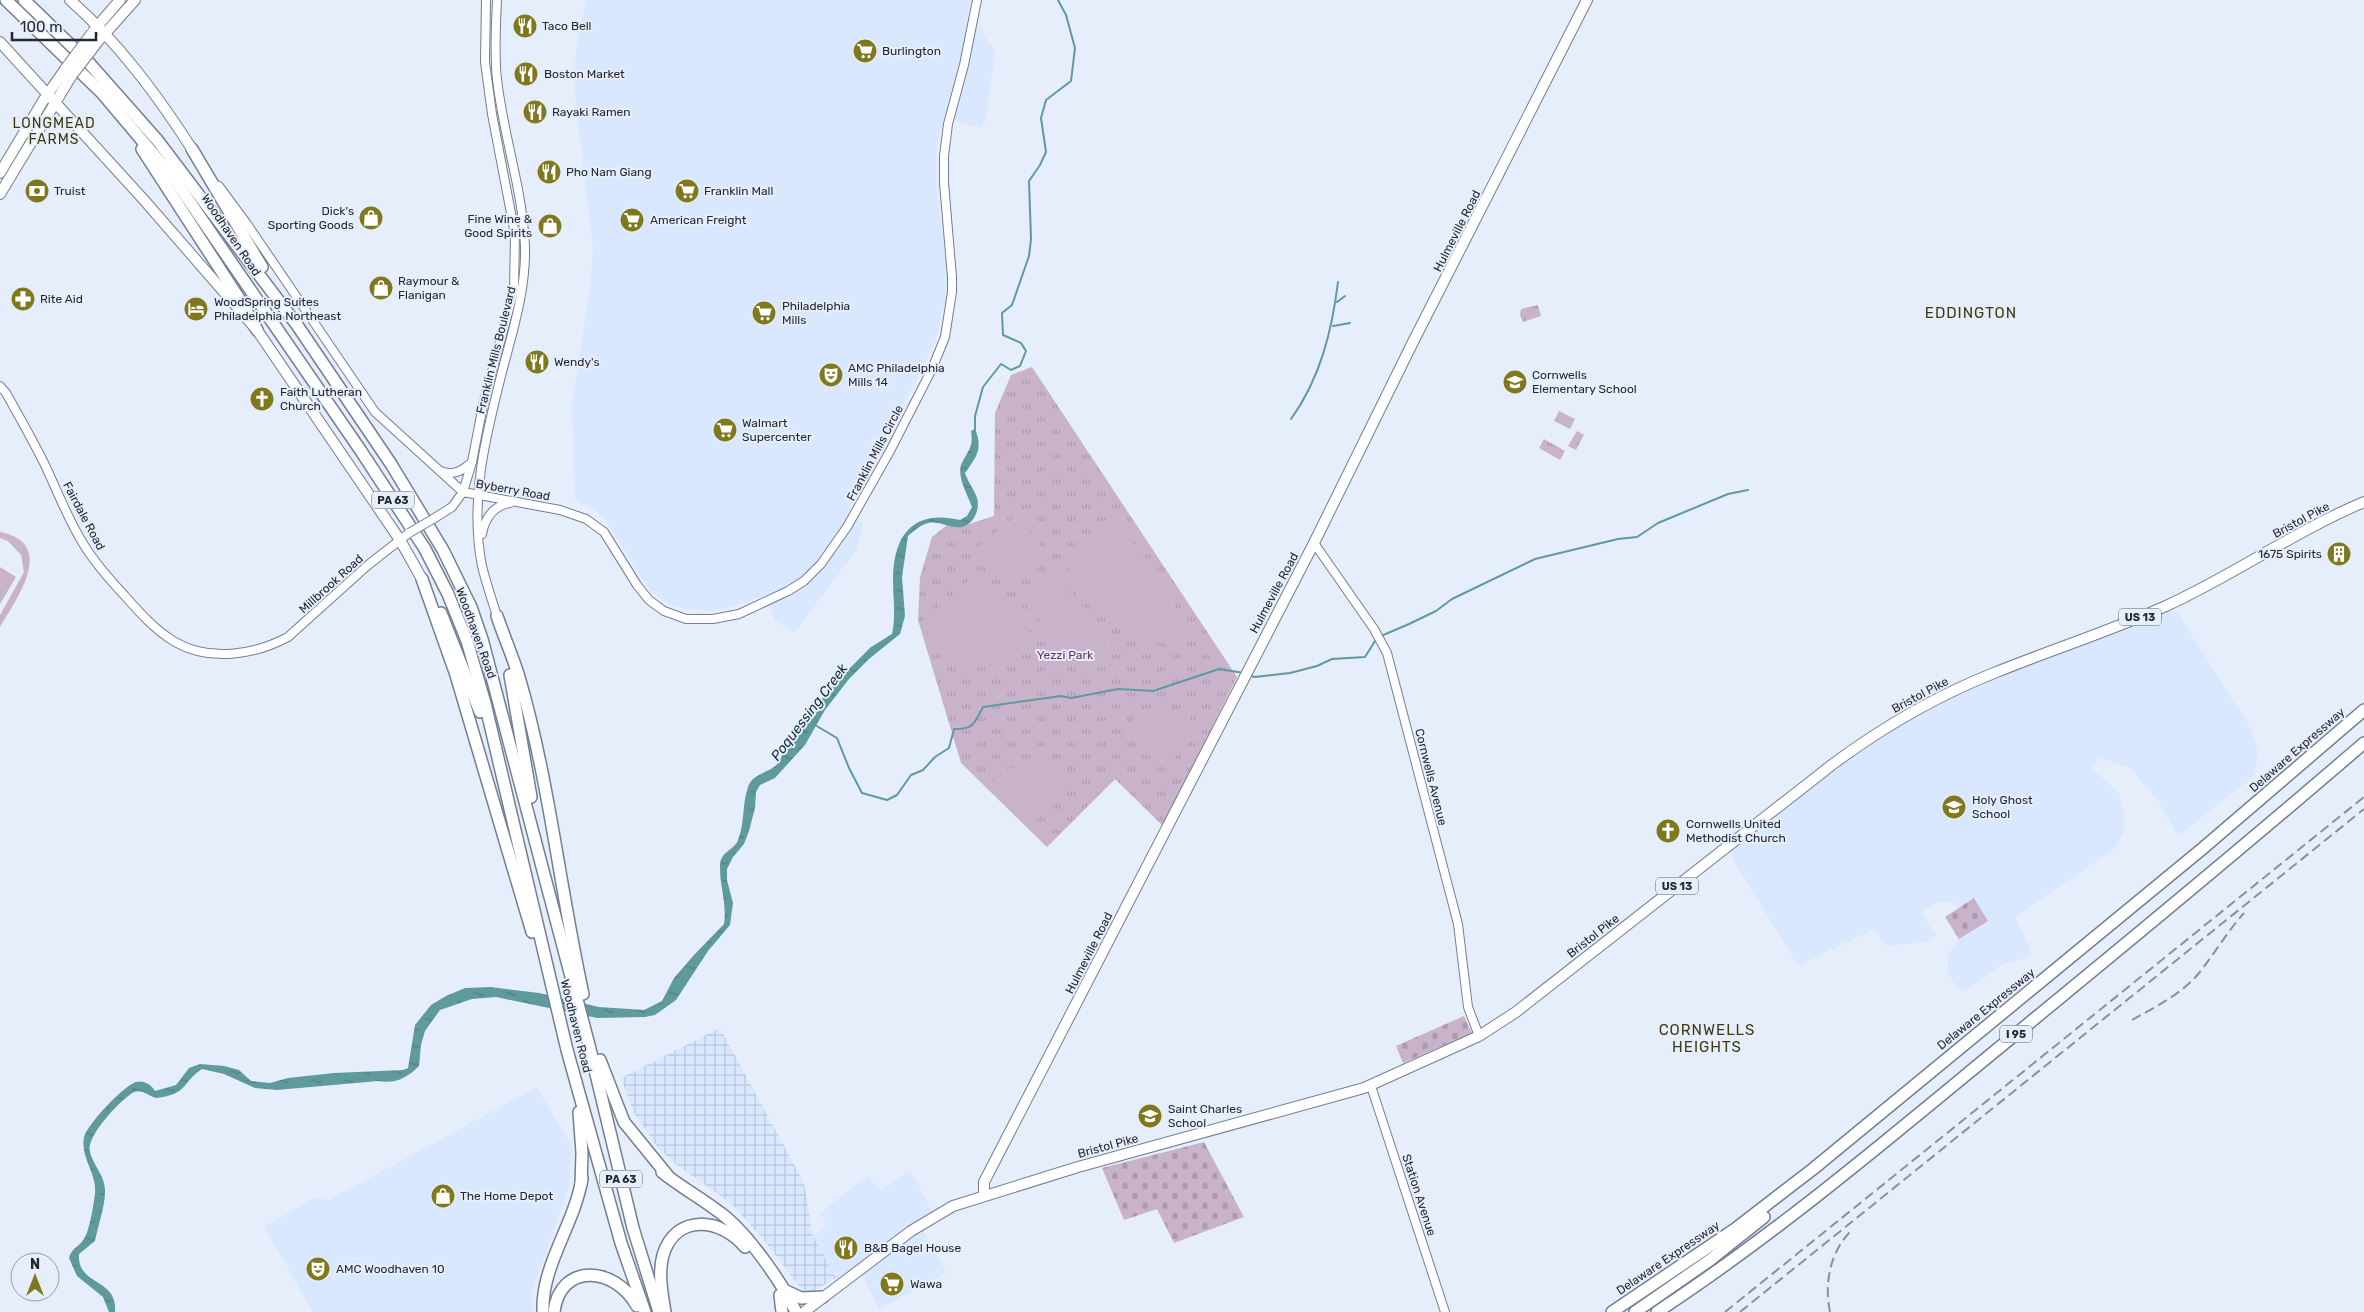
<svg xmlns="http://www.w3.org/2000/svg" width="2364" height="1312" font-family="Rubik,sans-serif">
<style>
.built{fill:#d9e7ff}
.industrial{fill:url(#industrial-grid)}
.grass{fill:url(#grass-tufts)}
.cemetery{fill:url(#cemetery-stones)}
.pitch{fill:#c9b3cb}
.water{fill:url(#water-ripples)}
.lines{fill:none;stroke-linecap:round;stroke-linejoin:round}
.stream{stroke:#5f9b9d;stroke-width:2}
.minor-casing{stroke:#727e93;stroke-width:10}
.major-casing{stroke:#727e93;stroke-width:12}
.highway-casing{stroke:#727e93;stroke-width:14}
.minor{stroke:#fff;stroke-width:8}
.major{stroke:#fff;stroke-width:10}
.highway{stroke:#fff;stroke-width:11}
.rail{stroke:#8a919c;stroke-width:2;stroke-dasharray:10 5;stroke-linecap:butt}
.minor-bridge-casing{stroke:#727e93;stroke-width:10;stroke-linecap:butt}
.major-bridge-casing{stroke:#727e93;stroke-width:12;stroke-linecap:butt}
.minor-bridge{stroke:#fff;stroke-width:8}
.major-bridge{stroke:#fff;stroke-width:10}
.labels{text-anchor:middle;stroke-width:4;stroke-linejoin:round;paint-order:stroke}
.shield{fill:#e6eefc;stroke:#5e646e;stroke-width:1}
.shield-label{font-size:11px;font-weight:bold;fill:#242931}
.poi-label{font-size:12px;fill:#242931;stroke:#e6eefc;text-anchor:start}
.street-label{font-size:12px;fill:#242931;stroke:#e6eefc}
.park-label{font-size:12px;fill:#613666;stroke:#e6eefc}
.neighbourhood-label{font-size:14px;letter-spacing:1px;fill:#3f3b11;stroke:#e6eefc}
.water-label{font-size:14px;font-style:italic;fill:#103031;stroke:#e6eefc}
.quarter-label{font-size:15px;letter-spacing:1px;fill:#3f3b11;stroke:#e6eefc}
</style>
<defs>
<pattern id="industrial-grid" width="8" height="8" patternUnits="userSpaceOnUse" patternTransform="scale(1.25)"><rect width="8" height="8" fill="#d9e7ff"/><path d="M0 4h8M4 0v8" fill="none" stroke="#bac6db"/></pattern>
<pattern id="grass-tufts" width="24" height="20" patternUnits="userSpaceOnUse" patternTransform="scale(1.25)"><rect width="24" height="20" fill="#c9b3cb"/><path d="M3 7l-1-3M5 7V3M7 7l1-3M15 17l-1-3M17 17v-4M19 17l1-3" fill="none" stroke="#ac9aaf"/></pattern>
<pattern id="cemetery-stones" width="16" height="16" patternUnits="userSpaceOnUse" patternTransform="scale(1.25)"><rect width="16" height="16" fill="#c9b3cb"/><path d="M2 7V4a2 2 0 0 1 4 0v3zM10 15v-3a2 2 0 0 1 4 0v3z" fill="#ac9aaf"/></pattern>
<pattern id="water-ripples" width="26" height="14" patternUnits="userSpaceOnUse" patternTransform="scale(1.25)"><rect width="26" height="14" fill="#5f9b9d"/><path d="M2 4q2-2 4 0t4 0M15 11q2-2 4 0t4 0" fill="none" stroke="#4e7e81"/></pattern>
</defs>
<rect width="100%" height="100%" fill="#e6eefc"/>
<g class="built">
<polygon points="586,0 970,0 966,25 980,29 995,52 986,119 981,127 962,124 945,114 937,144 936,188 947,266 946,298 935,343 850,507 863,524 857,549 794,633 775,620 766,595 718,611 684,609 667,603 650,591 606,521 595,510 575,500 572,404 590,289 593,248 575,96 576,49"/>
<polygon points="2167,611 2177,612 2249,726 2256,743 2257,761 2253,777 2178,836 2158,801 2130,768 2101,758 2090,767 2119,793 2124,815 2124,833 2114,849 2015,917 2030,948 2029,957 2003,964 1962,993 1949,976 1947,956 1959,939 1945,917 1958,909 1952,901 1937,903 1920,912 1937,936 1927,942 1887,946 1873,929 1798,966 1732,858 1733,849 1865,747 1920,714 1959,694 2005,674"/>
<polygon points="537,1087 573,1148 568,1190 532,1292 533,1312 313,1312 264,1227 316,1197 329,1200"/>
<polygon points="910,1171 937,1220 923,1229 946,1273 879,1309 862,1275 842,1289 813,1236 827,1225 820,1213 868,1175 880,1191"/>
</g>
<polygon class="industrial" points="720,1028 804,1183 813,1236 836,1278 811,1292 802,1290 763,1239 731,1203 678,1166 658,1148 634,1113 621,1078"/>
<g class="grass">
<polygon points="1538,305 1541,316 1523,322 1520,315 1521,309"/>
<polygon points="1032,367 1237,677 1163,826 1115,779 1047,847 961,763 918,620 920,577 932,537 947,525 960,527 994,516 995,413 1011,375"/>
<polygon points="1577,431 1584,435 1576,450 1568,446"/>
<polygon points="1544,439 1565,451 1560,460 1539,448"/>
</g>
<g class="cemetery">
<polygon points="1974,898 1988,921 1959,939 1945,917"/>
<polygon points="1464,1016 1472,1033 1403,1063 1396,1046"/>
<polygon points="1204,1142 1244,1217 1174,1243 1157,1209 1124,1220 1102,1168"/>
</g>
<g class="pitch">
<polygon points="1559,411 1575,419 1570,429 1554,421"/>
<path d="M1016 516 1052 560C1016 581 1004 581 973 551Z"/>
<polygon points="1109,528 1125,531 1159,578 1108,619 1059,558 1097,532"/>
<path d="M0 532C58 543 16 600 0 627V615L24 572 21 555 8 541 0 538Z"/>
<polygon points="0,567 16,577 0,604"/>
<polygon points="1050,568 1111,639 1079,666 1018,595"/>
<path d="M982 569 1031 636C1019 646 1006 658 992 662 962 671 936 645 919 624Z"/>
<path d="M1162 584 1192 636C1164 649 1139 645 1118 622Z"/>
<path d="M1160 708C1179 708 1190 715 1200 730L1164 769 1123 732C1132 718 1143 710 1160 708Z"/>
<polygon points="1031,764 1053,768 1070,780 1031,826 986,787 1009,769"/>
</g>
<path class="water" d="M975 429C983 449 977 456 965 473 968 482 974 489 977 498 981 511 971 530 955 527 946 526 938 521 928 523 920 525 914 531 908 536L902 577 905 616 900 634 869 659 849 679 825 710 805 745 775 778 760 785 756 792 755 808 749 831 744 844 733 857 727 869V880L733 903 730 925 708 951 676 1000 655 1015 645 1017 597 1018 496 997 472 999 440 1010 425 1031 421 1045 419 1066C407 1078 396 1084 378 1081L277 1090 255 1088 224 1074 202 1069C181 1083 189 1094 156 1098 149 1096 142 1089 134 1092 121 1099 85 1137 90 1152 93 1165 106 1177 105 1192 105 1206 98 1226 95 1241L79 1254C77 1287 118 1277 115 1312H109L103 1297 77 1276 69 1258C71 1248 81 1246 85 1237 90 1228 94 1203 95 1193 97 1173 80 1158 84 1137 87 1125 124 1085 136 1082 143 1080 151 1084 155 1091L176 1085 189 1068 200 1064 224 1066 239 1070 251 1081 270 1083 288 1078 334 1073 403 1070 408 1068 415 1025 431 1005 446 996 465 988 491 987 539 993 599 1007 644 1010 662 1001 674 978 694 955 724 924C727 904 720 888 720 868 719 851 734 851 738 840 745 823 742 804 748 787 753 770 778 774 782 755L815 711 826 692 871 647 892 634C896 616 893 598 893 580 893 534 914 509 960 520L967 516 972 507C968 496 957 477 961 465 967 451 974 448 971 431Z"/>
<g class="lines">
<g class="stream">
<polyline points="1337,302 1345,296"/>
<polyline points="1333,326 1350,323"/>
<path d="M1291 419C1320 379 1332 331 1338 282"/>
<polyline points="975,430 975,416 983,387 1001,364 1011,370 1020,366 1026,351 1021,343 1003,335 1002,313 1012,305 1029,256 1031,239 1029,181 1040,165 1046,152 1041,118 1046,100 1071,81 1075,48 1066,15 1058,0"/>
<polyline points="1381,636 1409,624 1436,611 1452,599 1535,559 1618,539 1637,537 1658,523 1728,494 1748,490"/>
<polyline points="1251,676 1255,677 1290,673 1317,666 1332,659 1365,657 1377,638"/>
<path d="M815 725 837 738 849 768 862 793 887 800 897 795 911 775 923 770 935 757 949 748 954 729C974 729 974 724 983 707L1061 696 1071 698 1118 689 1153 691 1219 669 1244 673"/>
</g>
<defs>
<g id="minor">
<polyline points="219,186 247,224 375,412 463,492 560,510 586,519 604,532 637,585 649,600 664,611 686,619 713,619 739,614 788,591 804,581 821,564 847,527 890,451 932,369 945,337 952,292 952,277 944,183 944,156 948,124 964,65 977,0"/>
<path d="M0 386 6 393C19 416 32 439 44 463 57 490 68 520 84 545 95 563 110 580 125 596 140 613 155 630 175 642 210 662 254 655 288 637L368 565 409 533"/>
<path d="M440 471C454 476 462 471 472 462"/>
<polyline points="433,519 452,507 463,492 472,462 483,405 514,290 515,234 492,114 485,62 486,0"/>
<path d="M482 534C485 518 493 506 510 503"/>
<polyline points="1314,543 1374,629 1387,653 1458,924 1468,1007 1479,1036"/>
<path d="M497 616C492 600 486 583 482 566 469 500 486 435 502 372 513 330 526 290 525 247 523 190 503 135 497 79 494 53 496 26 497 0"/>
<polyline points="1371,1086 1445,1312"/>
</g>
<g id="major">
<path d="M70 0C119 43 157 95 192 149"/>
<polyline points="94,30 120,0"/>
<polyline points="101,38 135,0"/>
<polyline points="0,42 144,200 257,330 400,540 422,579"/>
<polyline points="0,173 43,101 66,68"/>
<polyline points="0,194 72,75"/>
<polyline points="984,1195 984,1182 1314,543 1413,342 1587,0"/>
<path d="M804 1312 911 1231 953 1206 1078 1167 1364 1088 1479 1036 1516 1012 1833 764C1883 727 1936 696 1994 673 2051 650 2110 631 2166 606 2234 575 2295 531 2364 502"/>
</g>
<g id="highway">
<polyline points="6,0 102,93 172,176 361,451 425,549 448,594 467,641 485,703 567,1050 621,1243 645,1312"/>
<polyline points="24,0 89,63 158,141 297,325 391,464 443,550 471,607 482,639 589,1045 633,1228 659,1312"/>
<polyline points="142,149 240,300 257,330"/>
<polyline points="192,149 262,267"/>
<polyline points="422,579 456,675 532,932"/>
<polyline points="441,613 480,712"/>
<path d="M497 616C504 637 513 657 519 677 549 779 560 890 583 994"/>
<polyline points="510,675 531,797"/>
<polyline points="600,1060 624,1122 668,1176"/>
<polyline points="579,1112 582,1153 581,1185"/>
<path d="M662 1172C683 1189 708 1202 728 1219 751 1239 783 1284 796 1312"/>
<polyline points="784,1290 801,1298 823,1297"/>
<polyline points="780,1295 782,1312"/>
<path d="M543 1312C541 1265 575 1224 582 1178"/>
<path d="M554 1312C560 1262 615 1266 637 1306"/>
<path d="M665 1312C662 1294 658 1273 663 1255 676 1213 721 1218 745 1247"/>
<polyline points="1612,1312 1735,1229 1813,1169 2202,849 2364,710"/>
<polyline points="1635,1312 1710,1260 1764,1217"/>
<path d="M1657 1312C1774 1235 1881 1145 1989 1056 2115 953 2241 849 2364 743"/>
</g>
</defs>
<use href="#minor" class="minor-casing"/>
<use href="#major" class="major-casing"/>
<use href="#highway" class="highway-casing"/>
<use href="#minor" class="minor"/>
<use href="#major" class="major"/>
<use href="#highway" class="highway"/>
<g class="rail">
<path d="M2132 1020C2155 1007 2182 994 2199 973 2215 953 2227 932 2244 913"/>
<polyline points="1725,1312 2364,797"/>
<polyline points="1740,1312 2364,809"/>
<path d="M1830 1312C1824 1283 1830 1251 1852 1230"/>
</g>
<defs>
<polyline id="minor-bridge" points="409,533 433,519"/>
<g id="major-bridge">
<polyline points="66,68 92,33"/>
<polyline points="72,75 99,40"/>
</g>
</defs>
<use href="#minor-bridge" class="minor-bridge-casing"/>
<use href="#major-bridge" class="major-bridge-casing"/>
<use href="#minor-bridge" class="minor-bridge"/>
<use href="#major-bridge" class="major-bridge"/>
</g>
<defs>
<symbol id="restaurant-disc" viewBox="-11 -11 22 22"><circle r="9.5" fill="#7f781d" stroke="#e6eefc"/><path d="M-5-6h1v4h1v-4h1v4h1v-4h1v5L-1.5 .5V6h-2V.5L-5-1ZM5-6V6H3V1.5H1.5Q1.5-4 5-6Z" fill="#fff"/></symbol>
<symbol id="supermarket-disc" viewBox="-11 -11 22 22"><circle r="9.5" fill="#7f781d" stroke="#e6eefc"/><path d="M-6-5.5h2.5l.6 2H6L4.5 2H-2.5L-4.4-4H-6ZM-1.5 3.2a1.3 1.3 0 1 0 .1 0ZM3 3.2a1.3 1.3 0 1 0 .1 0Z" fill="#fff"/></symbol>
<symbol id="bank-disc" viewBox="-11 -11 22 22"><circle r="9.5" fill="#7f781d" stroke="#e6eefc"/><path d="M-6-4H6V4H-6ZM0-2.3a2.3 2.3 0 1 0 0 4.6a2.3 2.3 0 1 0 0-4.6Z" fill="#fff"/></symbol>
<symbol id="shop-disc" viewBox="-11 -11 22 22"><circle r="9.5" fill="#7f781d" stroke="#e6eefc"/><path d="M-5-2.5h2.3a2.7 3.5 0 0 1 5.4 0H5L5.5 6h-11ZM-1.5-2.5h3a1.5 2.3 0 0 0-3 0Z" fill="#fff"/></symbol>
<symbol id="pharmacy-disc" viewBox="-11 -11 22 22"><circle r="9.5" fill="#7f781d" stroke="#e6eefc"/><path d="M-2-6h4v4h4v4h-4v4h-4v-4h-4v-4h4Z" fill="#fff"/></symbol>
<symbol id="hotel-disc" viewBox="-11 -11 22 22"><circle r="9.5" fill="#7f781d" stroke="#e6eefc"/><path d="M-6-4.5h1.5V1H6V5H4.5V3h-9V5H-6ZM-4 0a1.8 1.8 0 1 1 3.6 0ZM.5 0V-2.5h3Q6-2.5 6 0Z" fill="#fff"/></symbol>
<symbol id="theatre-disc" viewBox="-11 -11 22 22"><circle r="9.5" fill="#7f781d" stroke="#e6eefc"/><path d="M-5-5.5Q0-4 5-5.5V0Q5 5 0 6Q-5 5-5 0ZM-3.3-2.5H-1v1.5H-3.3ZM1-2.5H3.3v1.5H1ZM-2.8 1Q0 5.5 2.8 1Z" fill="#fff"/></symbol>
<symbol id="school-disc" viewBox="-11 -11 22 22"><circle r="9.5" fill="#7f781d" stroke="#e6eefc"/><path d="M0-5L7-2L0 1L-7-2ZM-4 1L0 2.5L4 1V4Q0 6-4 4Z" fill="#fff"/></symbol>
<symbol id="church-disc" viewBox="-11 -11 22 22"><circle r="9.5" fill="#7f781d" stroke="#e6eefc"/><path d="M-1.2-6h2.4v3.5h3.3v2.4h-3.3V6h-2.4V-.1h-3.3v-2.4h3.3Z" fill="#fff"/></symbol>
<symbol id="building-disc" viewBox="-11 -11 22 22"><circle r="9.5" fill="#7f781d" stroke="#e6eefc"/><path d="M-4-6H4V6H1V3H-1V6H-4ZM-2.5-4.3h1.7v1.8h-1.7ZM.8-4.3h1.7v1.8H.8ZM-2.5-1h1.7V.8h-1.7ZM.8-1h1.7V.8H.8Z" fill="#fff"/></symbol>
</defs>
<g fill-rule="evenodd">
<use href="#restaurant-disc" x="511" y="12" width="28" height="28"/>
<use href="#supermarket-disc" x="851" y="37" width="28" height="28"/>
<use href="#restaurant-disc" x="512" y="60" width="28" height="28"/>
<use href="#restaurant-disc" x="521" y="98" width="28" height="28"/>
<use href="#restaurant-disc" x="535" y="158" width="28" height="28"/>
<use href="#bank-disc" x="23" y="177" width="28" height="28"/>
<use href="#supermarket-disc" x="673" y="177" width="28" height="28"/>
<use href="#shop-disc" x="357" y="204" width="28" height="28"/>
<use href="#supermarket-disc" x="618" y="206" width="28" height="28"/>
<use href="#shop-disc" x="536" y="212" width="28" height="28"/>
<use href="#shop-disc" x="367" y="274" width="28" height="28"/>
<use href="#pharmacy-disc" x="9" y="285" width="28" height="28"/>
<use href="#hotel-disc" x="182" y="295" width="28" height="28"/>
<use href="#supermarket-disc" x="750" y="299" width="28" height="28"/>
<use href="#restaurant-disc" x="523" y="348" width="28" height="28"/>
<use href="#theatre-disc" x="817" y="361" width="28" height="28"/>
<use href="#school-disc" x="1501" y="368" width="28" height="28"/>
<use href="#church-disc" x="248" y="385" width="28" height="28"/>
<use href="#supermarket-disc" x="711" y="416" width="28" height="28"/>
<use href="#building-disc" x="2325" y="540" width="28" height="28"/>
<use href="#school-disc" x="1940" y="793" width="28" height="28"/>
<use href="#church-disc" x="1654" y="817" width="28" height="28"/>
<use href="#school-disc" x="1136" y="1102" width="28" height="28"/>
<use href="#shop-disc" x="429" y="1182" width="28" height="28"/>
<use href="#restaurant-disc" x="832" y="1234" width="28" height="28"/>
<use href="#theatre-disc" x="304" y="1255" width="28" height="28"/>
<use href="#supermarket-disc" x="878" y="1270" width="28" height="28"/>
</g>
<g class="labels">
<g class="shield">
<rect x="372" y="491.5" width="42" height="17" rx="4"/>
<rect x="2119" y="608.5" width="42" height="17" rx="4"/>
<rect x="1656" y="877.5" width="42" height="17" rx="4"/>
<rect x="2000" y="1025.5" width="32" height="17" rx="4"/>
<rect x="600" y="1170.5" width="42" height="17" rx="4"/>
</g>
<g class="shield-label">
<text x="393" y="504">PA 63</text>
<text x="2140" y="621">US 13</text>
<text x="1677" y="890">US 13</text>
<text x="2016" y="1038">I 95</text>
<text x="621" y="1183">PA 63</text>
</g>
<g class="poi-label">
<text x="542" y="30">Taco Bell</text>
<text x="882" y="55">Burlington</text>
<text x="544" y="78">Boston Market</text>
<text x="552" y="116">Rayaki Ramen</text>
<text x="566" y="176">Pho Nam Giang</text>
<text x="54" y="195">Truist</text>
<text x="704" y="195">Franklin Mall</text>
<text x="354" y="215" text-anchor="end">Dick's<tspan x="354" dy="14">Sporting Goods</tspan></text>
<text x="532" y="223" text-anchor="end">Fine Wine &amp;<tspan x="532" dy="14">Good Spirits</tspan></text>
<text x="650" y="224">American Freight</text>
<text x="398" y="285">Raymour &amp;<tspan x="398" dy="14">Flanigan</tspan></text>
<text x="40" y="303">Rite Aid</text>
<text x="214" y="306">WoodSpring Suites<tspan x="214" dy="14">Philadelphia Northeast</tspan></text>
<text x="782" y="310">Philadelphia<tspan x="782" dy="14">Mills</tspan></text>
<text x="554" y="366">Wendy's</text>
<text x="848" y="372">AMC Philadelphia<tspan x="848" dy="14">Mills 14</tspan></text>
<text x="1532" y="379">Cornwells<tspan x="1532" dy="14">Elementary School</tspan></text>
<text x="280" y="396">Faith Lutheran<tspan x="280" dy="14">Church</tspan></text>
<text x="742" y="427">Walmart<tspan x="742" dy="14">Supercenter</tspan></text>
<text x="2322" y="558" text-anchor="end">1675 Spirits</text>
<text x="1972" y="804">Holy Ghost<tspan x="1972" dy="14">School</tspan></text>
<text x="1686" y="828">Cornwells United<tspan x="1686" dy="14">Methodist Church</tspan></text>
<text x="1168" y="1113">Saint Charles<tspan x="1168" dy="14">School</tspan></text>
<text x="460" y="1200">The Home Depot</text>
<text x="864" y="1252">B&amp;B Bagel House</text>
<text x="336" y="1273">AMC Woodhaven 10</text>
<text x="910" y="1288">Wawa</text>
</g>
<g class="street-label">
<text transform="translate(1457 231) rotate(-63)" y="4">Hulmeville Road</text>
<text transform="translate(231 235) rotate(56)" y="4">Woodhaven Road</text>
<text transform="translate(496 350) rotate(-76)" y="4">Franklin Mills Boulevard</text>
<text transform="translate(875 453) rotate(-62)" y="4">Franklin Mills Circle</text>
<text transform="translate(513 490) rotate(10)" y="4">Byberry Road</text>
<text transform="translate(84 516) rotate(62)" y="4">Fairdale Road</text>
<text transform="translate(2301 520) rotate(-28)" y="4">Bristol Pike</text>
<text transform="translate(331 584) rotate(-42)" y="4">Millbrook Road</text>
<text transform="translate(1274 593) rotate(-62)" y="4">Hulmeville Road</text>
<text transform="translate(476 633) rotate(70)" y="4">Woodhaven Road</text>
<text transform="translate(1920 695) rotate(-28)" y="4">Bristol Pike</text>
<text transform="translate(2297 750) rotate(-41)" y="4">Delaware Expressway</text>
<text transform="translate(1431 777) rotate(76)" y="4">Cornwells Avenue</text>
<text transform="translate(1593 936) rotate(-38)" y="4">Bristol Pike</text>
<text transform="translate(1089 953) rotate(-63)" y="4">Hulmeville Road</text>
<text transform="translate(1986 1009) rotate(-39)" y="4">Delaware Expressway</text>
<text transform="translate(576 1026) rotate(76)" y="4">Woodhaven Road</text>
<text transform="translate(1108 1146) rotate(-15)" y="4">Bristol Pike</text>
<text transform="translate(1419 1195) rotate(72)" y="4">Station Avenue</text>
<text transform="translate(1668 1258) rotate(-34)" y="4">Delaware Expressway</text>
</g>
<g class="park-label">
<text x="1065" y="659">Yezzi Park</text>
</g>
<g class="neighbourhood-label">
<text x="54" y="128">LONGMEAD<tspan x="54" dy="16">FARMS</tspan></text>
</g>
<g class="water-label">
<text transform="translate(809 712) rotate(-53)" y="5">Poquessing Creek</text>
</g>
<g class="quarter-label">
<text x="1971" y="318">EDDINGTON</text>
<text x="1707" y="1035">CORNWELLS<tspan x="1707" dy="17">HEIGHTS</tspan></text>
</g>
</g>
<g transform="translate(35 1277)"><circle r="24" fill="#e6eefc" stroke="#989fab"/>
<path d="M0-4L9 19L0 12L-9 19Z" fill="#7f781d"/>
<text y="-8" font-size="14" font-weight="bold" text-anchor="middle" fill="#242931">N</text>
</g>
<path d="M12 32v8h84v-8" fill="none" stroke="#242931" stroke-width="2.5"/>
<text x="20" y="32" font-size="15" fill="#242931" stroke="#e6eefc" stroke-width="4" paint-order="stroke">100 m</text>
</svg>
